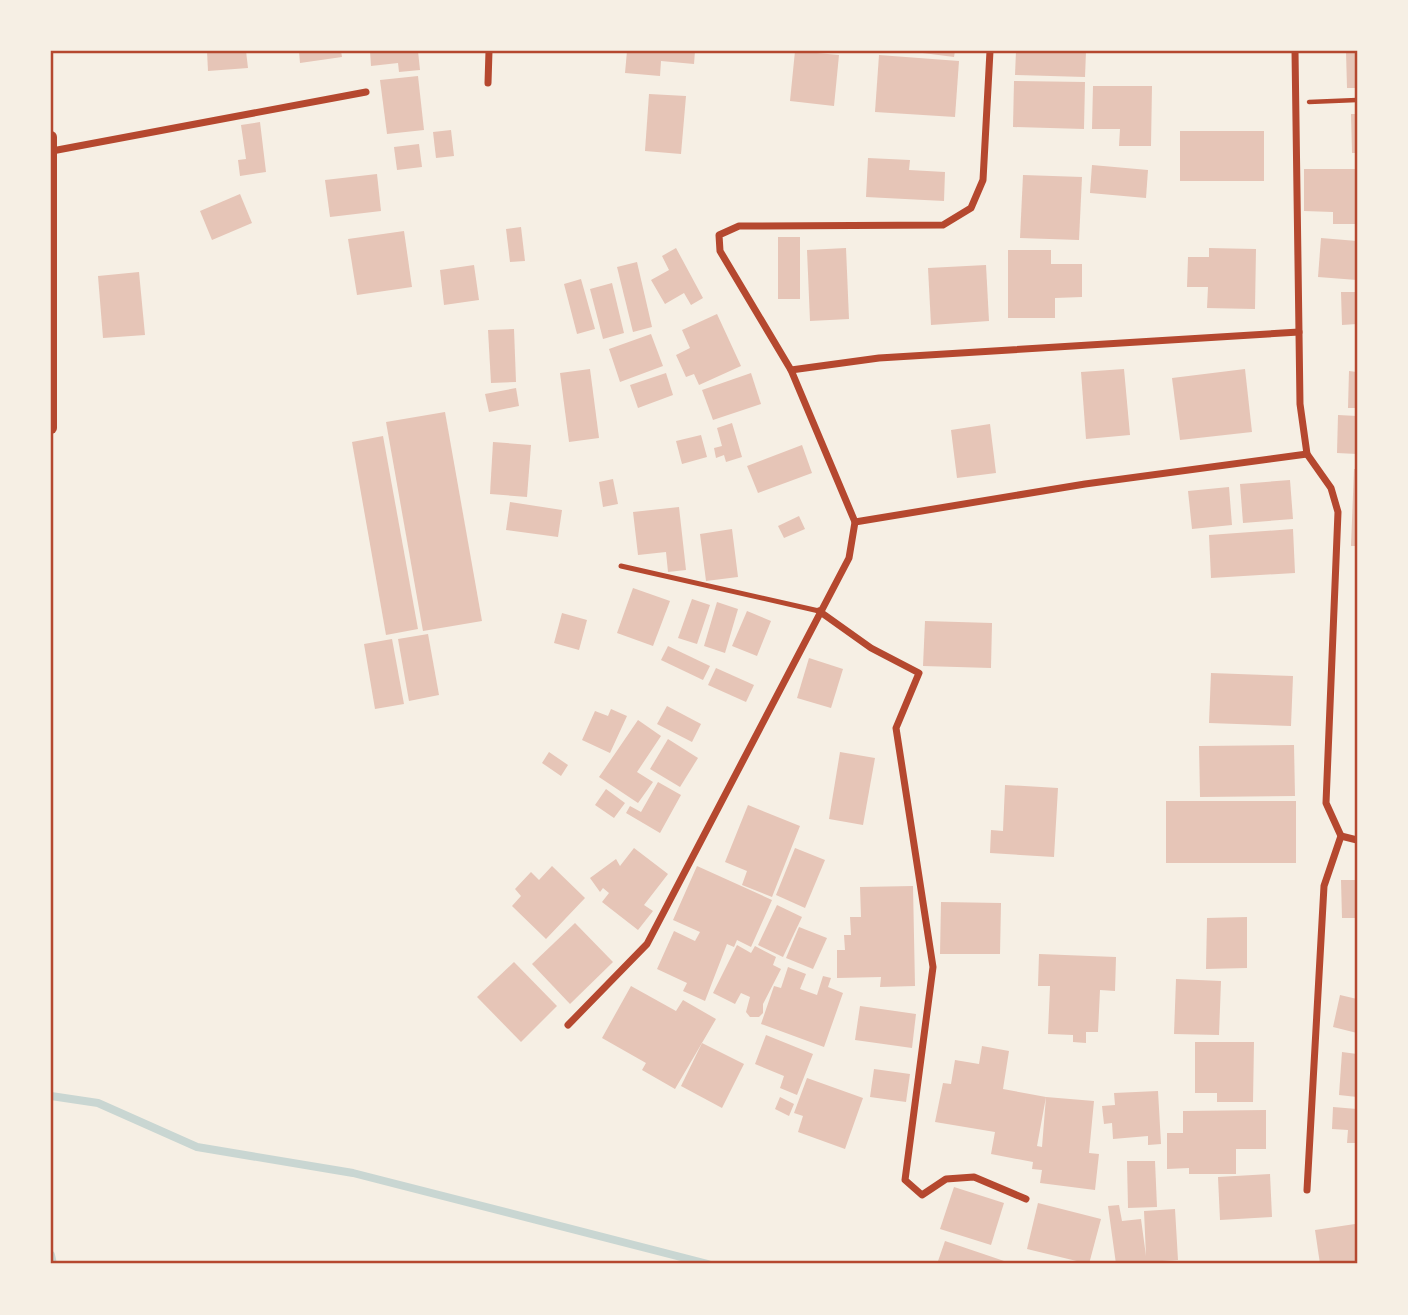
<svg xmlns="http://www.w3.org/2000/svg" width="1408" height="1315" font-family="'Space Grotesk',sans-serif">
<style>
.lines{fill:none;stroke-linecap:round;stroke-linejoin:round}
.stream{stroke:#c9d6d2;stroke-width:8}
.building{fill:#e6c5b7}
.path{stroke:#b5482f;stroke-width:4.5}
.service{stroke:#b5482f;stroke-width:5}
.minor{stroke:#b5482f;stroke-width:7}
.tertiary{stroke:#b5482f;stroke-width:12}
.neatline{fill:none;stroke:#b5482f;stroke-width:2.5}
</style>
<rect width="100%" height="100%" fill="#f6efe4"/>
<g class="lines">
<g class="stream">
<polyline points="51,1096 98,1103 197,1147 353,1173 708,1264"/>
<polyline points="51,1255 53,1264"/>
</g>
</g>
<g class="building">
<polygon points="207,51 246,51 248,68 208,71"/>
<polygon points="299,51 341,51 342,57 300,63"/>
<polygon points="370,51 418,51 420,70 399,72 398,63 371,66"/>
<polygon points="627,51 695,51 694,64 661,61 660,76 625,73"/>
<polygon points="795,51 839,55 834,106 790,101"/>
<polygon points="907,51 955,51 954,57"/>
<polygon points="1016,51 1086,51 1085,77 1015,75"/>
<polygon points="1346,51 1357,51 1357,88 1347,88"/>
<polygon points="879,55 959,61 955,117 875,112"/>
<polygon points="418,76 424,130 387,134 380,80"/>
<polygon points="1014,81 1085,82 1084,129 1013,127"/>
<polygon points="1093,86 1152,86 1151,146 1119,146 1120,129 1092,129"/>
<polygon points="649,94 686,96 681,154 645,151"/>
<polygon points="1351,114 1357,114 1357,153 1352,153"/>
<polygon points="260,122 266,172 240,176 238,160 246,159 241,125"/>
<polygon points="451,130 454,156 436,158 433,132"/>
<rect x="1180" y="131" width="84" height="50"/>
<polygon points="419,144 422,167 397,170 394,147"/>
<polygon points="868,158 910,160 909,170 945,172 944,201 866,197"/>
<polygon points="1092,165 1148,170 1146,198 1090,193"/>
<polygon points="1304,169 1357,169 1357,224 1333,224 1333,212 1304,211"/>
<polygon points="377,174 381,211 330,217 325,180"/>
<polygon points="1023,175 1082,177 1079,240 1020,238"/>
<polygon points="240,194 252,223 212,240 200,211"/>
<polygon points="521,227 525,261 510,262 506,229"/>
<polygon points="404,231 412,287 357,295 348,239"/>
<rect x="778" y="237" width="22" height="62"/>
<polygon points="1321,238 1357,241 1357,280 1318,277"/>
<polygon points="676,248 703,298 691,305 684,293 665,304 651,280 669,270 662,256"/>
<polygon points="846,248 849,319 810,321 807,250"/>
<polygon points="1209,248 1256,249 1255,309 1207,308 1208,287 1187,287 1188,257 1209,257"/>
<polygon points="1008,250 1051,250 1051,264 1082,264 1082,297 1055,298 1055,318 1008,318"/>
<polygon points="637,262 652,327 633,332 617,267"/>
<polygon points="474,265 479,300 444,305 440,270"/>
<polygon points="986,265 989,321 931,325 928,268"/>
<polygon points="139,272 145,335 103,338 98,276"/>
<polygon points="581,279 595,329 577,334 564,284"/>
<polygon points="612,283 624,333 603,339 590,289"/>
<polygon points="1341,292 1357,292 1357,324 1342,325"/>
<polygon points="717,314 741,366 699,385 694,374 686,377 676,355 690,348 682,330"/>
<polygon points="514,329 516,382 491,383 488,330"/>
<polygon points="651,334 663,366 620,382 609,349"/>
<polygon points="590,369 599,438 569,442 560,373"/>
<polygon points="1124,369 1130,435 1086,439 1081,372"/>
<polygon points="1245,369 1252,432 1180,440 1172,378"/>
<polygon points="1349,371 1357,372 1357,408 1348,408"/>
<polygon points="666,373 673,395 638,408 630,385"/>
<polygon points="751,373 761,404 713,420 702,390"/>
<polygon points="516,388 519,406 489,412 485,394"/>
<polygon points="445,412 482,621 423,631 386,422"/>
<polygon points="1338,415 1357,416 1357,454 1337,453"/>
<polygon points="732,423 742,457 726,462 724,455 716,458 714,448 722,446 717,428"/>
<polygon points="990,424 996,473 957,478 951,430"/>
<polygon points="701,435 707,457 682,464 676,441"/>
<polygon points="383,436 418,629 386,635 352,442"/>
<polygon points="493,442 531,445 527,497 490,494"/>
<polygon points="802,445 812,473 758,493 747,466"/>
<polygon points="1354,469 1357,469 1357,546 1351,546"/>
<polygon points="613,479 618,504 603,507 599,482"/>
<polygon points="1290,480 1293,519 1243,523 1240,484"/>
<polygon points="1229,487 1232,525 1192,529 1188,491"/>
<polygon points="510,502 562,510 558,537 506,530"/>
<polygon points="679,507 686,570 668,572 666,552 638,555 633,512"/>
<polygon points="799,516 805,529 784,538 778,526"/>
<polygon points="732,529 738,577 706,581 700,534"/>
<polygon points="1293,529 1295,573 1211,578 1209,535"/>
<polygon points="633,588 670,601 653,646 617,633"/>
<polygon points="692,599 710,605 697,644 678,638"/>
<polygon points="717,602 738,609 725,653 704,646"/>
<polygon points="747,611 771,621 757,656 732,646"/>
<polygon points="562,613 587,620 579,650 554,643"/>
<polygon points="925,621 992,623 991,668 923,666"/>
<polygon points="428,634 439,695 409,701 398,639"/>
<polygon points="392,639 404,704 375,709 364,644"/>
<polygon points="668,646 710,666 703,680 661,660"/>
<polygon points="809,658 843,669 831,708 797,698"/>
<polygon points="716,668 754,685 746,702 708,685"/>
<polygon points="1211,673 1293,676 1291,726 1209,723"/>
<polygon points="667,706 701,724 692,742 657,724"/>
<polygon points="611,709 627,716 610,753 582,740 595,711 608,716"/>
<polygon points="638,720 661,736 637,772 653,782 638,803 599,777"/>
<polygon points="668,739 698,758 680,787 650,769"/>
<polygon points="1294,745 1295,796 1200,797 1199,746"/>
<polygon points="549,752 568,765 561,776 542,763"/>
<polygon points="840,752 875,758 863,825 829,819"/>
<polygon points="658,782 681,795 660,833 626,813 630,806 641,812"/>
<polygon points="1005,785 1058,788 1054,857 990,853 991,830 1003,831"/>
<polygon points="606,789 625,803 614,818 595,805"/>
<rect x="1166" y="801" width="130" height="62"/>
<polygon points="748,805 800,826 772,897 742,885 747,871 725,862"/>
<polygon points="634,848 668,874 644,905 653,911 638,930 602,902 609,893 603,888 600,892 590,878 616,859 620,866"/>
<polygon points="795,848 825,860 805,908 776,895"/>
<polygon points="552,866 585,898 546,939 512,906 521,896 515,889 531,872 539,880"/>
<polygon points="697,866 772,900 751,947 737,940 734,947 727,944 705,1001 683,991 687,983 657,969 674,931 695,941 700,932 673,920"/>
<polygon points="1341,880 1357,880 1357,918 1342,918"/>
<polygon points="913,886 915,986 880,987 881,977 837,978 837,950 845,950 844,935 851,935 850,917 861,917 860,887"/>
<polygon points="941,902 1001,903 1000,954 940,954"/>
<polygon points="777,905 802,917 783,957 758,945"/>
<polygon points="1247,917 1247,968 1206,969 1207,918"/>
<polygon points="575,923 613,962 570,1004 532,964"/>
<polygon points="799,927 827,938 813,969 786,958"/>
<polygon points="737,945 751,953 755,946 776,957 773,965 781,969 763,1004 763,1013 759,1017 750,1017 746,1012 750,997 741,993 735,1004 713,993"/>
<polygon points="1039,954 1116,957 1115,991 1100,990 1098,1032 1086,1032 1086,1043 1073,1042 1073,1035 1048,1034 1050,986 1038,986"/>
<polygon points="514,962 557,1006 521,1042 477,997"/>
<polygon points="788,967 806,974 800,989 817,995 823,976 831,978 828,987 843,993 824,1047 761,1024 774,986 781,988"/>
<polygon points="1176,979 1221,981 1219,1035 1174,1034"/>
<polygon points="631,986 676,1011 683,1000 716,1019 675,1089 642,1070 646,1063 602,1038"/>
<polygon points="1340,995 1357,999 1357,1033 1333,1027"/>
<polygon points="860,1006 916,1014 912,1048 855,1040"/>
<polygon points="766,1035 813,1054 797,1095 780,1088 784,1076 755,1064"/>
<polygon points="1195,1042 1254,1042 1253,1102 1217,1102 1217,1093 1195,1093"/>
<polygon points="702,1043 744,1064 722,1108 681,1086"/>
<polygon points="982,1046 1009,1051 1003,1089 1046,1097 1037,1146 1042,1147 1046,1097 1094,1101 1089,1153 1099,1154 1095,1190 1040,1183 1042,1170 1032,1169 1033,1162 991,1154 995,1132 935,1122 943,1083 951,1084 955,1060 979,1064"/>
<polygon points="1342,1052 1357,1054 1357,1097 1339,1095"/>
<polygon points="874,1069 910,1074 906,1102 870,1097"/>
<polygon points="807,1078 863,1098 845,1149 798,1132 803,1116 794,1113"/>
<polygon points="1158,1091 1161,1144 1148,1145 1148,1136 1113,1139 1112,1123 1104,1124 1102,1106 1115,1105 1114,1093"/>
<polygon points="780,1097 794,1104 789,1116 775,1109"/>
<polygon points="1333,1107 1357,1109 1357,1143 1347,1143 1348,1130 1332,1129"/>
<polygon points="1266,1110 1266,1149 1236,1149 1236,1174 1189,1174 1189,1168 1167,1169 1167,1133 1183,1133 1183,1111"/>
<polygon points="1127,1161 1155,1161 1157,1207 1128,1208"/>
<polygon points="1270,1174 1272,1217 1220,1220 1218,1177"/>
<polygon points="954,1187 1004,1203 991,1245 940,1229"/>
<polygon points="1038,1203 1101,1219 1089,1264 1027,1249"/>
<polygon points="1119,1205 1122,1221 1141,1219 1146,1256 1144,1211 1175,1209 1178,1260 1116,1264 1108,1206"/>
<polygon points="1355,1224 1357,1264 1320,1264 1315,1230"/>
<polygon points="945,1241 1013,1264 937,1264"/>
</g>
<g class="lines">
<polyline class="path" points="1309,102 1357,100"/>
<polyline class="service" points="621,566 819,611"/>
<g class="minor">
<polyline points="990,51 983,180 971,208 943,225 739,226 719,235 720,251 791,370 879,358 1299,332"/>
<polyline points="1295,51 1300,404 1307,454 1331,488 1338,512 1326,803 1341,836 1324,886 1307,1190"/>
<polyline points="488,83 489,51"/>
<polyline points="52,151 366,92"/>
<polyline points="791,370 855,522 1085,484 1307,454"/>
<polyline points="819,611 871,648 919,673 896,728 933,967 905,1180 922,1195 946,1179 974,1177 1026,1199"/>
<polyline points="1341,836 1357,840"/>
<polyline points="568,1025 647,944 849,558 855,522"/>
</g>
<polyline class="tertiary" points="51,137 51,428"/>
</g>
<rect width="1408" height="1315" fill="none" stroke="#f6efe4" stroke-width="105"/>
<rect x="52" y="52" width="1304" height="1210" class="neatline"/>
</svg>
